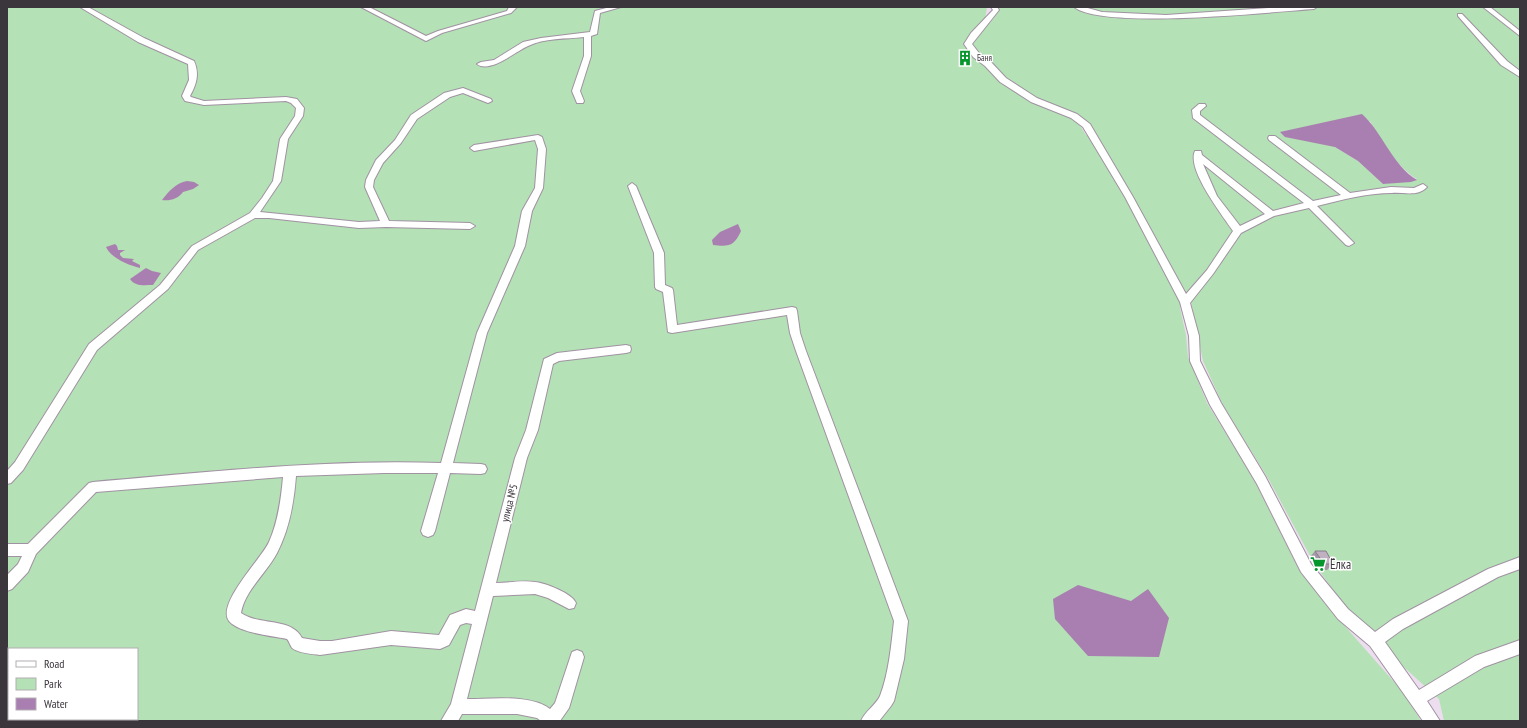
<svg xmlns="http://www.w3.org/2000/svg" width="1527" height="728" font-family="'PT Sans Narrow',sans-serif">
<style>
.green{fill:#b4e1b5;fill-rule:evenodd}
.water{fill:#a97eb0}
.lines{fill:none;stroke-linecap:round;stroke-linejoin:round}
.minor-casing{stroke:#a092a2;stroke-width:2}
.minor{fill:#fff;fill-rule:evenodd}
.wall{fill:#a498a7}
.building{fill:#bfb1c2;stroke:#867c88}
.labels{text-anchor:middle;stroke-width:3;stroke-linejoin:round;paint-order:stroke}
.far-poi-label{font-size:9px;fill:#3b353c;stroke:#fff;text-anchor:start}
.street-label{font-size:11px;fill:#3b353c;stroke:#fff}
.near-poi-label{font-size:13px;fill:#3b353c;stroke:#fff;text-anchor:start}
</style>
<rect width="100%" height="100%" fill="#eddeef"/>
<path class="green" d="M7 7H987L985 20 991 21 990 23 999 11 997 7H1520V721H1444L1439 699 1375 641 1351 614 1315 565 1269 480 1223 405 1203 361 1191 302 1184 291 1180 308 1186 335 1188 357 1207 403 1253 478 1298 568 1336 616 1402 691 1421 721H7ZM1077 114 1092 127 1100 139 1086 135 1081 127 1072 117ZM1370 121C1380 140 1399 169 1417 179L1383 184 1358 161 1335 147ZM9 649H137V719H9Z"/>
<g class="water">
<path d="M1362 114C1383 133 1392 165 1417 180L1411 182 1383 184 1358 161 1335 147 1285 137 1280 132Z"/>
<path d="M187 181 194 182 199 185 193 189 183 192C178 199 170 201 162 200 169 191 176 183 187 181Z"/>
<path d="M738 224 741 231C734 246 729 247 713 245L712 240 720 232Z"/>
<path d="M115 244 117 246 118 250H125L120 253V255L123 258 134 259 132 261 140 265V268C128 265 111 258 106 247Z"/>
<path d="M146 268 152 271 161 273 153 285C145 285 135 287 130 279Z"/>
<polygon points="1078,585 1131,601 1148,589 1169,618 1159,657 1088,656 1055,619 1053,599"/>
</g>
<g class="lines">
<defs>
<g id="minor">
<path d="M80 7H88L144 38 194 61C200 74 196 85 190 96L191 97 204 101 286 97 297 99 304 108 303 116 288 139 281 181 260 212 359 222 380 221 365 187 366 180 376 160 395 140 411 115 444 93 463 88 491 99 492 101 488 103 463 93 450 97 417 119 401 143 383 163 374 180 373 187 389 221 470 223 475 226 470 229 386 227 359 228 269 218H255L198 250 168 289 97 350 23 470 11 483 7 484V471L15 462 89 344 160 285 192 246 250 213 262 198 273 181 280 139 295 116 296 108 291 103 286 101 204 105 185 101 182 96 189 80 188 64 138 42Z"/>
<polygon points="361,7 369,7 426,36 438,31 507,11 509,7 517,7 511,13 442,33 426,41"/>
<path d="M610 7H621L600 13 597 34 591 36V56L580 91 584 101 583 103H577L572 91 584 56V37C566 39 544 38 528 46 516 51 490 74 477 64L481 62 494 60 523 42 541 38 590 32 595 11Z"/>
<path d="M991 7H997L999 10 972 44 979 53 991 62 1006 78 1037 98 1077 114 1090 124 1133 197 1186 294 1207 270 1233 231C1223 216 1186 169 1195 151H1201L1202 155 1273 211 1304 203 1193 118 1192 110 1199 104H1205L1206 106 1200 111V115L1313 201 1341 195 1269 140 1268 138 1269 136H1275L1350 193 1391 187 1414 188 1423 184 1427 187C1418 197 1404 192 1392 193 1367 193 1341 200 1317 206L1354 243 1349 246 1346 245 1309 208 1274 216 1241 233 1213 274 1190 303 1199 336 1200 361 1221 403 1265 476 1311 564 1348 609 1375 632 1393 619 1488 569 1520 557V569L1498 577 1403 629 1385 642 1419 690 1475 656 1520 640V654L1484 667 1427 701 1440 721H1423L1370 646 1338 619 1301 572 1257 484 1210 405 1190 361 1189 336 1180 302 1125 197 1083 127 1071 118 1031 102 1000 82 985 66 973 57 964 44 971 33 993 10ZM1203 164 1265 214 1240 226 1217 196Z"/>
<path d="M1074 7H1084L1102 12 1166 15 1284 7H1317L1314 9C1271 12 1103 30 1074 7Z"/>
<polygon points="1483,7 1490,7 1520,31 1520,36"/>
<polygon points="1458,14 1462,14 1507,61 1520,71 1520,77 1501,65 1458,16"/>
<path d="M538 135 542 137 546 149 543 188 532 211 525 246 487 333 453 463 481 464 485 465 487 469 485 473 481 474 450 473 435 531 433 535 428 537 423 535 421 531 438 473H384L296 476C294 503 289 530 277 553 266 574 245 590 241 613 259 626 291 617 302 638L320 641H332L391 631 439 635 450 615 466 609 475 611 515 458 526 430 544 359 557 353 626 345 630 346 631 349 630 352 626 353 559 361 553 364 538 430 527 458 496 583C508 583 522 580 535 582 545 583 572 593 576 603L574 608 569 609 548 598 535 594 493 596 467 699C491 699 531 694 550 709L555 703 572 652 577 650 582 652 584 657 569 708 560 721H541L537 718 517 714H462L458 721H441L451 704 472 624 466 623 460 625 449 645 440 649 391 645 320 655C312 654 298 653 292 648 290 645 289 641 287 639 272 636 239 633 229 621 216 604 262 558 269 542 278 522 281 499 283 477L96 492 36 554 28 572 12 589 7 591V575L18 564 22 556H7V544H28L89 483 93 482C208 472 325 459 441 463L477 333 515 246 522 211 535 188 538 149 535 140 474 151 470 148 474 145Z"/>
<path d="M632 183 636 186 664 253 665 285 672 288 673 290 677 325 792 307 796 308 797 311 800 333 806 351 908 621 904 659 894 701 891 706 879 721H861C865 711 876 705 880 696 889 672 891 646 894 621L796 351 790 333 787 315 672 333 668 332 663 292 656 289 655 287 654 253 628 186Z"/>
</g>
</defs>
<use href="#minor" class="minor-casing"/>
<use href="#minor" class="minor"/>
</g>
<polygon class="wall" points="1315,551 1333,564 1327,570 1318,570 1310,557"/>
<polygon class="building" points="1315,551 1326,551 1333,564 1324,564"/>
<defs>
<symbol id="building-bare" viewBox="-9 -9 18 18"><path d="M-4-6H4V6H1V3H-1V6H-4ZM-2.5-4.3h1.7v1.8h-1.7ZM.8-4.3h1.7v1.8H.8ZM-2.5-1h1.7V.8h-1.7ZM.8-1h1.7V.8H.8Z" fill="#05962d" stroke="#fff" stroke-width="2.5" paint-order="stroke"/></symbol>
<symbol id="supermarket-bare" viewBox="-9 -9 18 18"><path d="M-6-5.5h2.5l.6 2H6L4.5 2H-2.5L-4.4-4H-6ZM-1.5 3.2a1.3 1.3 0 1 0 .1 0ZM3 3.2a1.3 1.3 0 1 0 .1 0Z" fill="#05962d" stroke="#fff" stroke-width="2.5" paint-order="stroke"/></symbol>
</defs>
<g fill-rule="evenodd">
<use href="#building-bare" x="954" y="47" width="22" height="22"/>
<use href="#supermarket-bare" x="1307" y="553" width="22" height="22"/>
</g>
<g class="labels">
<g class="far-poi-label">
<text x="977" y="61">Баня</text>
</g>
<g class="street-label">
<text transform="translate(509 503) rotate(-76)" y="4">улица №5</text>
</g>
<g class="near-poi-label">
<text x="1330" y="569">Ёлка</text>
</g>
</g>
<rect width="1527" height="728" fill="none" stroke="#3b353c" stroke-width="16"/>
<rect x="8" y="648" width="130" height="72" fill="#ffffff" stroke="#b1aeb1"/>
<rect x="16" y="661" width="20" height="6" fill="#ffffff" stroke="#b1aeb1"/>
<text x="44" y="668" font-size="12" fill="#3b353c">Road</text>
<rect x="16" y="678" width="20" height="12" fill="#b4e1b5" stroke="#b1aeb1"/>
<text x="44" y="688" font-size="12" fill="#3b353c">Park</text>
<rect x="16" y="698" width="20" height="12" fill="#a97eb0" stroke="#b1aeb1"/>
<text x="44" y="708" font-size="12" fill="#3b353c">Water</text>
</svg>
